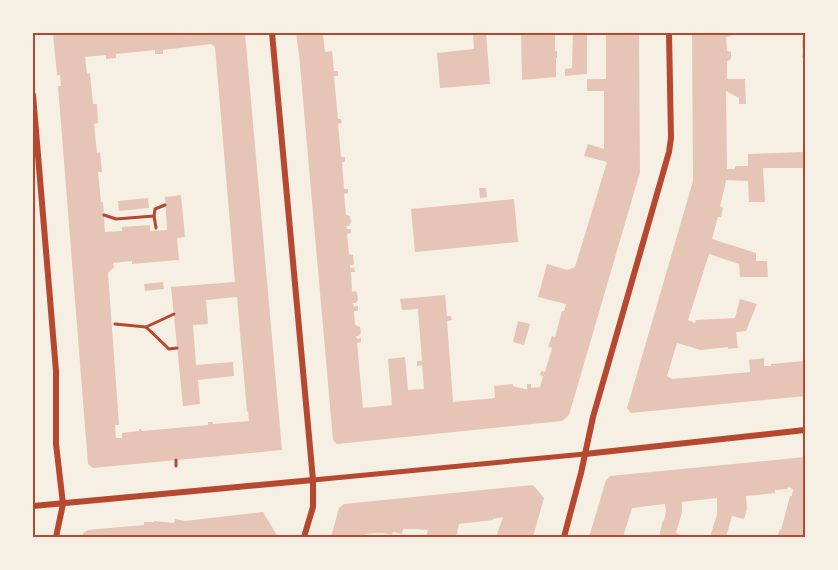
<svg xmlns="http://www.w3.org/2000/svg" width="838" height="570" font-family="Quicksand,sans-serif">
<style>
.building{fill:#e6c5b7;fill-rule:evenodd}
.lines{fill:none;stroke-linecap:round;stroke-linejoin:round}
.path{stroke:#b5482f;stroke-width:3}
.pedestrian{stroke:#b5482f;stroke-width:5}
.minor{stroke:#b5482f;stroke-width:6}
.neatline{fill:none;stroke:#b5482f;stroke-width:2}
</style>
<rect width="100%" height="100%" fill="#f6efe4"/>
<g class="building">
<path d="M54 33H245L282 450 93 468 88 464 58 86H61L60 75H57L53 34ZM211 44 215 47 235 282 171 287 183 406 200 404 198 380 234 376 233 362 196 365 193 325 208 324 206 300 237 297 247 412 248 411 249 421 213 424V422H208V425L142 431 141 429H139V431L122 433V438H116L115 425H119L108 273 114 267 113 263 132 261V264L179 260 177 238 185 237 181 195 165 197 167 230 150 231V225L122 227V231L105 232 103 202H101L98 172H102L100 152 97 153 94 124 98 123 97 104H93L90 73 87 74 85 57 106 55V59L116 58V54L155 50V54H163V50Z"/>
<polygon points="296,33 329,33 329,35 323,35 325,52 332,51 334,71 338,71 338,76 334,76 338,119 341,119 342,123 338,124 341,157 345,157 345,162 342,162 344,189 348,189 348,193 344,194 346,215 350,216 351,222 349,226 346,226 347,229 351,229 351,233 347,234 349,254 353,255 354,263 353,265 350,265 350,268 354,268 355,272 351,272 352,292 355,291 357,293 358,300 356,303 353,303 354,307 358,306 358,311 354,311 355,325 360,327 361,333 359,336 356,336 357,339 361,338 361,342 357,343 363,408 392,405 388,359 405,357 408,390 424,389 422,365 417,366 417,361 422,361 418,309 402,310 400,299 445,295 447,316 451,316 452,320 447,321 453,402 495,398 494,386 513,384 513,386 524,389 527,389 527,384 531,384 531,388 540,387 543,376 540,375 541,371 545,372 552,348 548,347 552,336 555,337 562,311 564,311 566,304 538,297 547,264 567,270 575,267 607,162 584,156 588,144 604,149 604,91 587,91 587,79 606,79 606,33 639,33 640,172 569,415 562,421 337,444 333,440 299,54"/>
<polygon points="473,33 486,33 490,84 440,88 437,53 474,49"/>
<polygon points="521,33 555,33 555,51 557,51 557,58 556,58 556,77 522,80"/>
<polygon points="573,33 587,33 587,74 565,76 565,69 572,68"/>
<polygon points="692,33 731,33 731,36 726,37 727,51 731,52 731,58 730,60 727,61 727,79 745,79 746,104 739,104 739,98 726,91 727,169 735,169 735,166 748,166 748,154 805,152 805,167 804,168 763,168 765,202 749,202 748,181 726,180 725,186 720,206 723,208 721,217 718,217 712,239 756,253 756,261 767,261 768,277 740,277 739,264 709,254 688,320 695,323 696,320 735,318 740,299 757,304 746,331 736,332 738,348 728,349 728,347 701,350 677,343 667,376 672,379 750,372 749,360 764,358 764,366 771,366 771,364 805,361 805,396 631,413 627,408 693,181"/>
<polygon points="803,39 805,39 805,61 802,57 803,49 802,48 802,41"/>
<polygon points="479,188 486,188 487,197 480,198"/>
<polygon points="148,198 149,208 119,211 118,201"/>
<polygon points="514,199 518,242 415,252 411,209"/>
<polygon points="163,282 164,289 145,291 144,284"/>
<polygon points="518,321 530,324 524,345 513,342"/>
<polygon points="805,457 805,537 777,537 780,529 781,530 790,496 792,496 793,489 788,487 787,489 775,490 775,493 746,496 747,509 744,519 732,516 726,537 710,537 717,514 717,498 682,502 682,512 676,533 686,537 659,537 663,520 664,521 666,511 665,504 632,508 623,537 589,537 606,480 610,476"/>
<polygon points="533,485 544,498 533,537 496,537 503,517 493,519 493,520 459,524 456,537 426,537 428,530 413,529 403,529 402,534 393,532 392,535 384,533 365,534 364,537 331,537 339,508 344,504"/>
<polygon points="263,512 278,537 82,537 83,533 88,530 144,525 144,522 154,522 154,521 174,523 175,519 185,521"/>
</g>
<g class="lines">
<g class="path">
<polyline points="104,215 116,219 154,216 155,209 165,205"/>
<polyline points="154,216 156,228"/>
<polyline points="115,324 146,327 174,314"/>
<polyline points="146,327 169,349 177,348"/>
<polyline points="176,460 176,466"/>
</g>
<polyline class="pedestrian" points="313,480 585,454"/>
<g class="minor">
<polyline points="272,33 313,480 313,507 304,537"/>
<polyline points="33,95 56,371 56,444 63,504 56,537"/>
<polyline points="585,454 805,430"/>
<polyline points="33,506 313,480"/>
<polyline points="564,537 581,473 593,417 669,152 671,138 669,33"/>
</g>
</g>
<rect width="838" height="570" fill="none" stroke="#f6efe4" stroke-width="69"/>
<rect x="34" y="34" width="770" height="502" class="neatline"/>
</svg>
